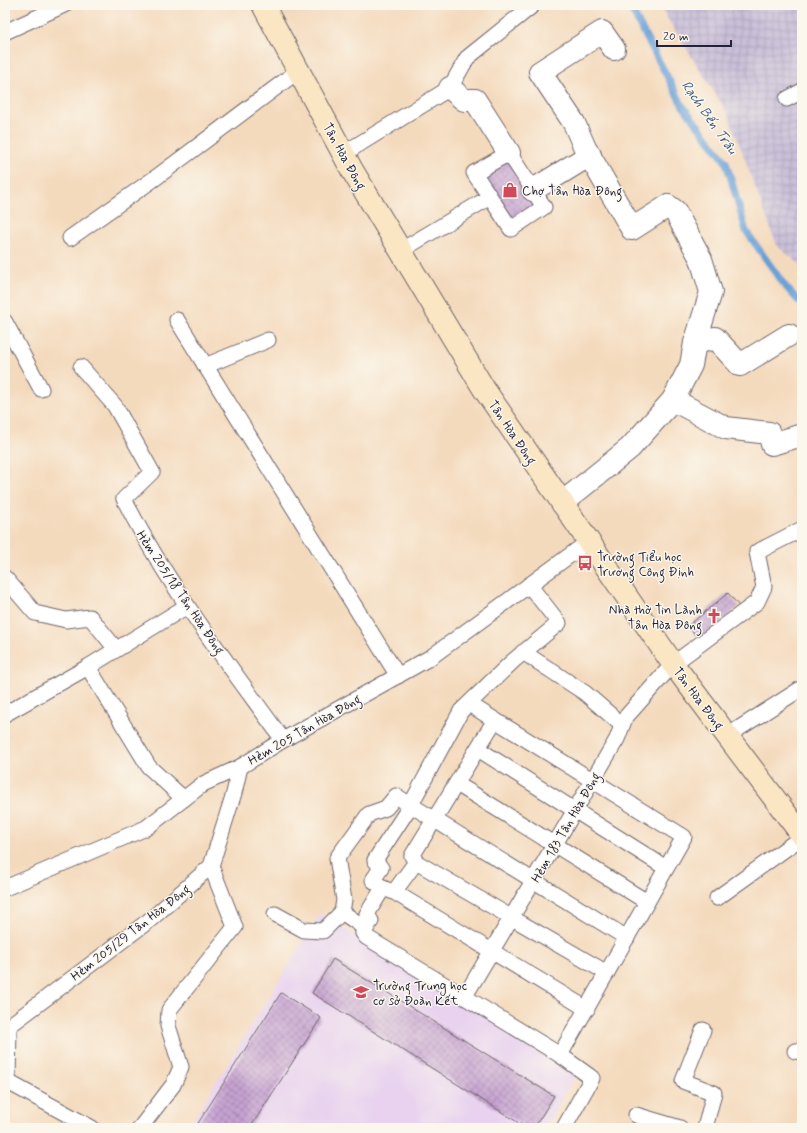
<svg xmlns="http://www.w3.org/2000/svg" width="807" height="1133" font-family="Mynerve,sans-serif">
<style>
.built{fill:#e8d2ef}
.industrial{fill:url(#industrial-grid)}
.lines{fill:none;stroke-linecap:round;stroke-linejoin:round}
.stream{stroke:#689fd6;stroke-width:7}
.building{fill:url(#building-cross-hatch)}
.lane-casing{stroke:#6c6268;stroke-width:17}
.street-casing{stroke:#6c6268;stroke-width:24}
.secondary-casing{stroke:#6c6268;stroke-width:24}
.lane{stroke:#fff;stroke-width:15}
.street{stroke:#fff;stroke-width:22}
.secondary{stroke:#fbe6c4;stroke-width:22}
.labels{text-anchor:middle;stroke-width:3;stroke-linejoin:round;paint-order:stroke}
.street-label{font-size:13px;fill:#22223b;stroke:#fbf7ec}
.poi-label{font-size:13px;fill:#22223b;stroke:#fbf7ec;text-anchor:start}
.water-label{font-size:14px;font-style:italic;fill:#425a81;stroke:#fbf7ec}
</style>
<defs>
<pattern id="industrial-grid" width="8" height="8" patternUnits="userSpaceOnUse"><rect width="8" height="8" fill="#c9bfd8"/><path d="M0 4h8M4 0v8" fill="none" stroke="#aca4ba"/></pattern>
<pattern id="building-cross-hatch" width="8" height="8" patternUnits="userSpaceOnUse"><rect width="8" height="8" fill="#c6a2d1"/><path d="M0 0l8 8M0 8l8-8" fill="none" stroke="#a084ab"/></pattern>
</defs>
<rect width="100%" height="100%" fill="#fbf7ec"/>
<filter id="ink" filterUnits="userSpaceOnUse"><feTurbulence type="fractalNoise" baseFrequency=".025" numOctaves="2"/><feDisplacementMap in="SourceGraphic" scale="8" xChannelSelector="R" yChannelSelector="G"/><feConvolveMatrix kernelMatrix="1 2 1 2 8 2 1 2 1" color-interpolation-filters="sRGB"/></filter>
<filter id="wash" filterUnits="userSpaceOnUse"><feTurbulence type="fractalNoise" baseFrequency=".012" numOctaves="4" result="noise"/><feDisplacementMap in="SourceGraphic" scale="16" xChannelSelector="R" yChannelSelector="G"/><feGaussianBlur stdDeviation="0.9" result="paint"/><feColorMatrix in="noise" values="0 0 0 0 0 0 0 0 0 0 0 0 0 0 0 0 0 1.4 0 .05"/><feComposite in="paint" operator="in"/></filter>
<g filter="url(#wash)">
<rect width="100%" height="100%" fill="#f4dabd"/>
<polygon class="built" points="320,914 578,1071 545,1128 188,1128"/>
<polygon class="industrial" points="659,5 802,5 802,266 777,246 728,114"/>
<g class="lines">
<polyline class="stream" points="629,5 683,106 726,162 746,231 785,286 802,305"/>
</g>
<g id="blocks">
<g class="building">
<polygon points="511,156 540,207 509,226 480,174"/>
<polygon points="728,593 739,606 700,640 688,626"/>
<polygon points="333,959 554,1096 534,1128 527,1128 312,993"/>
<polygon points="281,993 321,1018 250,1128 195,1128"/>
</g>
</g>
</g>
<g filter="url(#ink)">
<use href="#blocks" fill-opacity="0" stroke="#6c6268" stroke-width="1"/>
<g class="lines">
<defs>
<g id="lane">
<polyline points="5,32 64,5"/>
<polyline points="787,99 802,91"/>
<polyline points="343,154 450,88 467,58 533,5"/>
<polyline points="70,238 158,176 298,71"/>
<polyline points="400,251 490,197 511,229 544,207 509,153 474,173 490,197"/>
<polyline points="177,320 398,676"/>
<polyline points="5,322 41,389"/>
<polyline points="205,366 268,340"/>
<path d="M81 367 115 406 152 472 124 499C167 585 227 662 283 740"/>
<polyline points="5,578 35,613 66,620 90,617 116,649"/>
<polyline points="529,585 559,623 513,661 461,711 409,808 375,860 381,868 373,880 383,888 367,914 371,921 363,933 366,937 560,1055 592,1078 564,1128"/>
<polyline points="523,652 585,693 622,725"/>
<polyline points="88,667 149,767 184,799"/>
<polyline points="469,704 684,837 560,1055"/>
<polyline points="5,714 88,667 187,606"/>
<polyline points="727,736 802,688"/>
<polyline points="478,749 666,868"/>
<polyline points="457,784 647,902"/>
<polyline points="416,862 607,973"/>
<polyline points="5,888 146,828 203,784 240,767 283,740 431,657 588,542"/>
<polyline points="385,889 394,892 416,862 412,856 495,720"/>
<polyline points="394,892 587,1009"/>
<polyline points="717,898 802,837"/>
<polyline points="342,912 366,929"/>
<polyline points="275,914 304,930 323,931 342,912 344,900 337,858 369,814 386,808 396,796 627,938"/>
<polyline points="465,996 617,739 625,718 673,664 757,602 764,587 757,552 802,529"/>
<polyline points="703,1030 683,1081 714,1093 705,1128"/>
<polyline points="795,1051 802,1052"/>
<polyline points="8,1082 9,1026 151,919 211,866 234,793 240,767"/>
<polyline points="8,1082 92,1128"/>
<polyline points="636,1115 680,1128"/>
<polyline points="140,1128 173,1085 181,1067 168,1026 169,1010 235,927 211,866"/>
</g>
<g id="street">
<polyline points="450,88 464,100 475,100 509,153"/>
<polyline points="533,190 590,155"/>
<polyline points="695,343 715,338 740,365 789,335"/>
<polyline points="673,400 726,428 769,433 772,444 802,435"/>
<polyline points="562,503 630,448 673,400 691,365 695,343 711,292 701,259 675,211 668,206 632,229 585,148 574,123 540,72 602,32 614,49"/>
</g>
<polyline id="secondary" points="263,5 352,170 484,389 673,664 802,835"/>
</defs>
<use href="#lane" class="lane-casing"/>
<use href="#street" class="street-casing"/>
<use href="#secondary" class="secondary-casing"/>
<use href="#lane" class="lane"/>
<use href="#street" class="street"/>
<use href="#secondary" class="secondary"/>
</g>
</g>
<defs>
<symbol id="shop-bare" viewBox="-9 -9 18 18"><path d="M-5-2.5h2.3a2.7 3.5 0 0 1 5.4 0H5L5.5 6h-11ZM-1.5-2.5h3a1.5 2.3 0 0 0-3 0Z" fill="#d1495b" stroke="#fbf7ec" stroke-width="2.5" paint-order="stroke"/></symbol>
<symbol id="bus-bare" viewBox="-9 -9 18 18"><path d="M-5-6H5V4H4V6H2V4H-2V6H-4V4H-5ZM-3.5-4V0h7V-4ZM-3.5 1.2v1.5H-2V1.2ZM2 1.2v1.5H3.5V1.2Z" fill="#d1495b" stroke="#fbf7ec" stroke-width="2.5" paint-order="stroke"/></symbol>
<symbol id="church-bare" viewBox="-9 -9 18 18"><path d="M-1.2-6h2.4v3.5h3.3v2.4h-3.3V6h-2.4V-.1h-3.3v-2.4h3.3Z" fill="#d1495b" stroke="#fbf7ec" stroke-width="2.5" paint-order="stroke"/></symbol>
<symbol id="school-bare" viewBox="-9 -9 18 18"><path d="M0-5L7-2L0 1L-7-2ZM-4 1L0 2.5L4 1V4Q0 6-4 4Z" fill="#d1495b" stroke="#fbf7ec" stroke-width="2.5" paint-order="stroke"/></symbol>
</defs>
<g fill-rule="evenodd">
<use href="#shop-bare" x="499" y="179" width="22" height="22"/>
<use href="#bus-bare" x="574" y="552" width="22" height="22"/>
<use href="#church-bare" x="703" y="605" width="22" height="22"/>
<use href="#school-bare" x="350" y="981" width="22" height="22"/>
</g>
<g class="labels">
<g class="street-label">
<text transform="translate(345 156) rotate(61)" y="5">Tân Hòa Đông</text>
<text transform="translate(513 432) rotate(56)" y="5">Tân Hòa Đông</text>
<text transform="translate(181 592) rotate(56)" y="5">Hẻm 205/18 Tân Hòa Đông</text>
<text transform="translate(699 698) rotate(53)" y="5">Tân Hòa Đông</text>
<text transform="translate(304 729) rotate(-30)" y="5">Hẻm 205 Tân Hòa Đông</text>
<text transform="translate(565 827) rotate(-60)" y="5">Hẻm 183 Tân Hòa Đông</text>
<text transform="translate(130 932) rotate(-38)" y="5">Hẻm 205/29 Tân Hòa Đông</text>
</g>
<g class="poi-label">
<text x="522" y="195">Chợ Tân Hòa Đông</text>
<text x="597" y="561">Trường Tiểu học<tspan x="597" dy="15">Trương Công Định</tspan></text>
<text x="702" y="614" text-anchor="end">Nhà thờ Tin Lành<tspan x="702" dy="15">Tân Hòa Đông</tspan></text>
<text x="373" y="990">Trường Trung học<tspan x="373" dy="15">cơ sở Đoàn Kết</tspan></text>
</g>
<g class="water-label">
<text transform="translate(710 117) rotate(55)" y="5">Rạch Bến Trâu</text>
</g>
</g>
<rect width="807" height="1133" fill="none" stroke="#fbf7ec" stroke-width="20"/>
<path d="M657 40v6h74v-6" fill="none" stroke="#22223b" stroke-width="2"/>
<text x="663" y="40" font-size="12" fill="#22223b" stroke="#fbf7ec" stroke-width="3" paint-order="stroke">20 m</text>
</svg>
